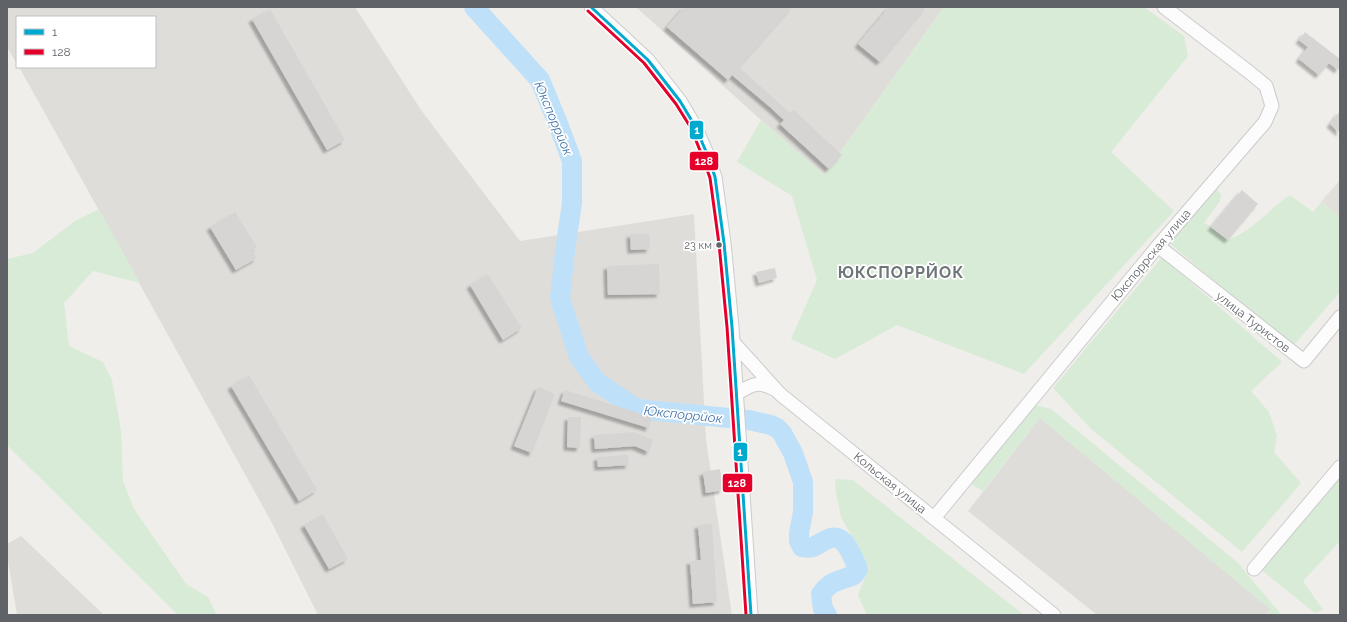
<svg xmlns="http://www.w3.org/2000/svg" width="1347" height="622" font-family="Raleway,sans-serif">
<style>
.industrial{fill:#dfddda}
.education{fill:#e2e0da}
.green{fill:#d8ebd6}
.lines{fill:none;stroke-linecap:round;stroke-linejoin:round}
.river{stroke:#bfe0f9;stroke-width:20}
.building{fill:#d6d5d3;filter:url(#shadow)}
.minor-casing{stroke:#cbcccc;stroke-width:15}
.minor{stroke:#fdfcfc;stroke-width:13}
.bus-1-casing{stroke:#fff;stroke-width:6}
.bus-2-casing{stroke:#fff;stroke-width:6}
.bus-1{stroke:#00a9ce;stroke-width:3}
.bus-2{stroke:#e4002b;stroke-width:3}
.bus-dot{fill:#5f6368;stroke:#fff;stroke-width:1.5}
.labels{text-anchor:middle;stroke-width:3.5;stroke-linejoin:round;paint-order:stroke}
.bus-label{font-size:11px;fill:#5f6368;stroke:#fff;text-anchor:end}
.street-label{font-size:12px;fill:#5f6368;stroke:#fff}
.water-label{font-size:13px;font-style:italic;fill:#4174aa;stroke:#fff}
.district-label{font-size:16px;font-weight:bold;letter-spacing:1px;fill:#70757a;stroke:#fff}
.line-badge{stroke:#fff;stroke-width:1.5}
.badge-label{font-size:11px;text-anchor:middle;font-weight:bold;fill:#fff}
</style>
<defs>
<filter id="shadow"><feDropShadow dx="-3.5" dy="3.5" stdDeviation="1" flood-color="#0004"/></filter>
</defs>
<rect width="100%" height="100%" fill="#efeeea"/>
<g class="industrial">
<polygon points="7,7 355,7 421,110 520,241 694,214 706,440 732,615 318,615 272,523 71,160 19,67 155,67 155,17 17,17 17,64 7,47"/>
<polygon points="636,7 944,7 824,175 761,120"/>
<polygon points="1040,418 1272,610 1264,615 1097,615 968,511"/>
<polygon points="21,536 104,615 17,615 7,555 7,544"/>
</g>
<polygon class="education" points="1340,180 1340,217 1321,202"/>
<g class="green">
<polygon points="944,7 1144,7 1184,36 1188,56 1111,152 1174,211 1024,374 897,325 835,359 791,339 817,280 792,196 737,162 761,120 824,175"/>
<path d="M1215 188 1221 194 1220 201 1204 223 1211 227 1228 240C1254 230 1268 210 1290 195L1313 212 1321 202 1340 217V292L1293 346 1169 243Z"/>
<polygon points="99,209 140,283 93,271 64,303 69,346 103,362 112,380 121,431 123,481 134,509 186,584 208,597 217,615 178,615 7,445 7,259 33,253 75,221"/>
<polygon points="1162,257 1282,362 1251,391 1269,412 1277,436 1274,452 1301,483 1242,552 1091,429 1053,388"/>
<polygon points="1035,405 1051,409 1237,562 1280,613 1278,615 1264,615 1271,610 1040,418 983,491 970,483"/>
<polygon points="1340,474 1340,541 1303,581 1323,610 1315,613 1260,569"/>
<polygon points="835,479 853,480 1024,615 867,615 858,595 869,568 841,517 836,493"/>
</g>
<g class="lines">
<path class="river" d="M474 7 540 80 557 121 572 161V203L565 251 560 298 579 357 597 382 637 409 749 420 771 425 777 428 782 433 793 453 803 482V512L799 533V541L802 547C815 550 818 543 828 539 845 531 853 558 858 569L854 575C840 581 831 580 821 594L823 609 827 615"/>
</g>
<g class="building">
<polygon points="684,7 792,7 739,67 790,113 794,110 842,155 829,169 780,124 784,120 770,107 732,75 728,80 667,27"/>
<polygon points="889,7 926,7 880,62 858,44"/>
<polygon points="270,9 345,140 327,150 252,19"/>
<polygon points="1305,32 1340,59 1340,67 1338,70 1329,63 1319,75 1299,59 1308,47 1299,40"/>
<polygon points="1340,111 1340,133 1330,124"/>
<polygon points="1242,190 1258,204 1228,240 1211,227"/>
<polygon points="235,212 257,247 252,250 257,258 236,270 210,227"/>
<polygon points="630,234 649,234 650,249 631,250"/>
<polygon points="659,264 660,294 608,295 607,266"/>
<polygon points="775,268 777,278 759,283 756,272"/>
<polygon points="488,274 522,328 503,340 470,285"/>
<polygon points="249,375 317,490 299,501 231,386"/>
<polygon points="538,387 555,394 532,453 514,446"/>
<polygon points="565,390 652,417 649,428 561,401"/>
<polygon points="568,417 581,417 580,448 567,447"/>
<polygon points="634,432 653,440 649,452 635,446 595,449 594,435"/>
<polygon points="628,455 629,465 598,467 597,457"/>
<polygon points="720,469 723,490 706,493 703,472"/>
<polygon points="323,514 348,559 329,569 304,525"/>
<polygon points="712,524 717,602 693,604 690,561 701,560 698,525"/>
</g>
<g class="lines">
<defs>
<g id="minor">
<polyline points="591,7 648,60 680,101 695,126 708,156 715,177 724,243 732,327 751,615"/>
<polyline points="1158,246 1304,361 1340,317"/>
<polyline points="733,342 780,394 1054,615"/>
<path d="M736 394C751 385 758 380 774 389"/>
<polyline points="934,518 1158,246 1265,122 1272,106 1266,86 1249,72 1164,7"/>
<polyline points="1254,569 1340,467"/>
</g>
</defs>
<use href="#minor" class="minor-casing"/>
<use href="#minor" class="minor"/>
<defs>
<polyline id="bus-1" points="591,7 648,60 680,101 695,126 708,156 715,177 724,243 732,327 751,615"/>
<polyline id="bus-2" points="588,11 644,63 676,104 691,128 703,158 710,178 719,244 727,327 746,615"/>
</defs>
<use href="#bus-1" class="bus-1-casing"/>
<use href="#bus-2" class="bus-2-casing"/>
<use href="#bus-1" class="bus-1"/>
<use href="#bus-2" class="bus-2"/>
</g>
<circle class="bus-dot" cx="719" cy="245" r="3.5"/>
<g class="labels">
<g class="bus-label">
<text x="712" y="249">23 км</text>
</g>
<g class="street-label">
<text transform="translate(1151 255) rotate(-50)" y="4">Юкспоррская улица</text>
<text transform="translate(1253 322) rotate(38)" y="4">улица Туристов</text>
<text transform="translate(890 483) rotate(39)" y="4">Кольская улица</text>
</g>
<g class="water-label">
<text transform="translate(554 118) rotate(67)" y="5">Юкспоррйок</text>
<text transform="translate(683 414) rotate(6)" y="5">Юкспоррйок</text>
</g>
<g class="district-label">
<text x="901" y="278">ЮКСПОРРЙОК</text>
</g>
</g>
<g class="line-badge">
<rect x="689" y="120" width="15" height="20" rx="4" fill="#00a9ce"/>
<rect x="689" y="151" width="30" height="20" rx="4" fill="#e4002b"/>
<rect x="733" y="442" width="15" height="20" rx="4" fill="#00a9ce"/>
<rect x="722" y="473" width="31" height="20" rx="4" fill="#e4002b"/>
</g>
<g class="badge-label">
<text x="697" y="134">1</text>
<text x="704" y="165">128</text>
<text x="740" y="456">1</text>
<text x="737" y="487">128</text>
</g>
<rect width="1347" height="622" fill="none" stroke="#5f6368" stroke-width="16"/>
<rect x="16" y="16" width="140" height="52" fill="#ffffff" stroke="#bfc1c3"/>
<rect x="24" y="29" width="20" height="6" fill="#00a9ce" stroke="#bfc1c3"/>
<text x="52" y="36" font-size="12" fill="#5f6368">1</text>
<rect x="24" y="49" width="20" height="6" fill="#e4002b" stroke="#bfc1c3"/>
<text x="52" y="56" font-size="12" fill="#5f6368">128</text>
</svg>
